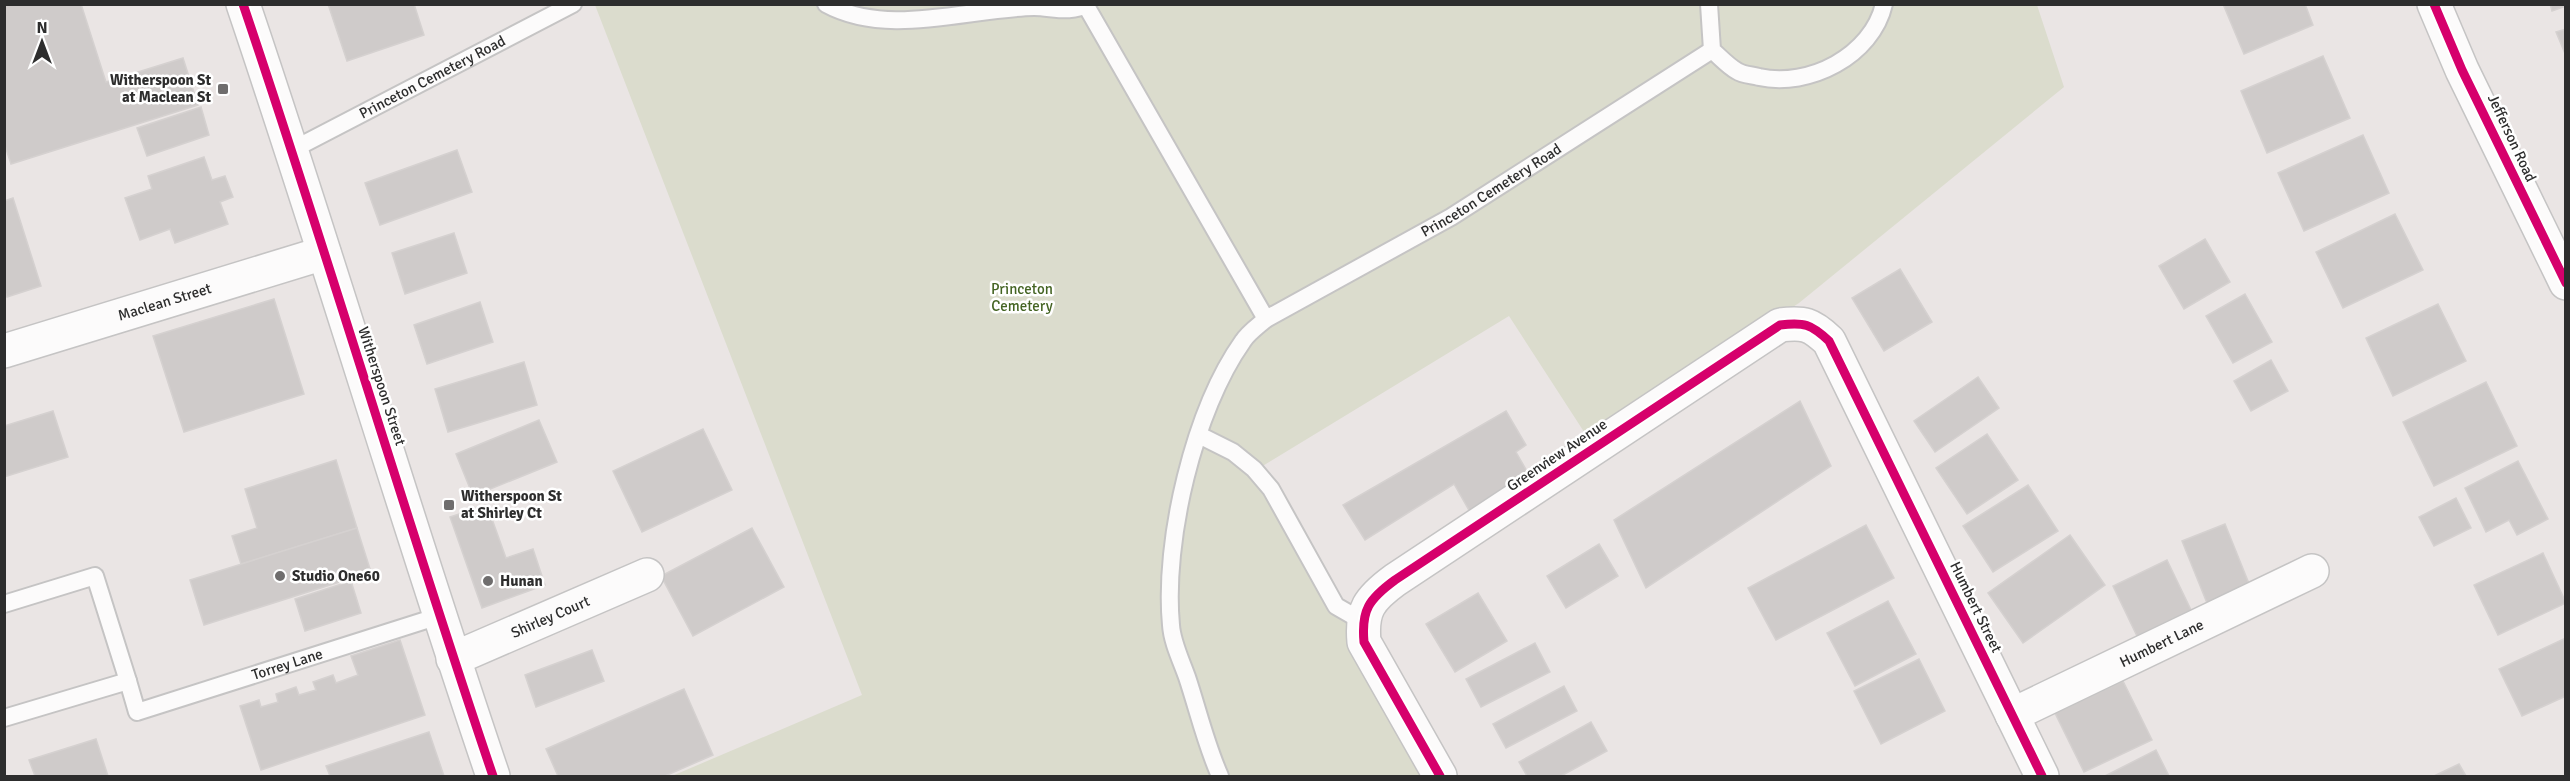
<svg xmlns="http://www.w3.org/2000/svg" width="2570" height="781" font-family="Signika,sans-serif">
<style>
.cemetery{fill:#dbdccd}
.building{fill:#cfcbca;stroke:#d5d1d0;stroke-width:1.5}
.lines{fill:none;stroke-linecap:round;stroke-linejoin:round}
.lane-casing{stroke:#c5c4c4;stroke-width:20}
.street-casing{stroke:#c5c4c4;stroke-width:36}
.secondary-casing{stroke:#c5c4c4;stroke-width:36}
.lane{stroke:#fcfbfb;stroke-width:16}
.street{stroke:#fcfbfb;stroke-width:33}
.secondary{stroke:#fcfbfb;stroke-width:33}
.cycleway-casing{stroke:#fff;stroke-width:13}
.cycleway{stroke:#d6006c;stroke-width:9}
.poi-dot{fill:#6f6d6d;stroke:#fff;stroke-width:2}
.labels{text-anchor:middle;stroke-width:5;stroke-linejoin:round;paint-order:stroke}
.street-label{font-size:15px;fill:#2d2d2d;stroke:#fff}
.poi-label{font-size:15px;font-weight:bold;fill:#2d2d2d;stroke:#fff;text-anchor:start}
.park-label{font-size:15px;fill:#446423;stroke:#fff}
</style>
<rect width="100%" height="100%" fill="#eae5e4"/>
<polygon class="cemetery" points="595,5 2037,5 2064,87 1799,303 1588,438 1509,316 1261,467 1434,776 672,776 862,695"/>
<g class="building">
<polygon points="4,4 81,4 106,82 183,58 198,105 11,164 4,143"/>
<polygon points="328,4 414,4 424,35 347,61"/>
<polygon points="2223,4 2305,4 2313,25 2244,54"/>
<polygon points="2550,4 2566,4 2566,6 2552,11"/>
<polygon points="2566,29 2566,56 2556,32"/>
<polygon points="2323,56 2350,118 2267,153 2241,91"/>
<polygon points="201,107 209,135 147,156 137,128"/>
<polygon points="2363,135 2389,193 2304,231 2278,173"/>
<polygon points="457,150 472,192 380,225 365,183"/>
<polygon points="204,157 212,180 225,176 233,197 220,202 228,224 175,243 170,229 140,240 125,198 152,189 148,176"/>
<polygon points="13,198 41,286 7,297 4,289 4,201"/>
<polygon points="2395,214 2423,270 2343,308 2316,252"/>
<polygon points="454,233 467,273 405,294 392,253"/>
<polygon points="2205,239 2230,282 2184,309 2159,266"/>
<polygon points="1900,269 1932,322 1884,351 1852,298"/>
<polygon points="2245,294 2272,342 2233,363 2206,316"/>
<polygon points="274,299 304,394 184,432 153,336"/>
<polygon points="480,302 493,342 427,364 414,325"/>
<polygon points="2438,304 2466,361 2393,396 2366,338"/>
<polygon points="2271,360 2288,391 2251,411 2234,381"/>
<polygon points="524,362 537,405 448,432 435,389"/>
<polygon points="1978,377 1999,408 1935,452 1914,421"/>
<polygon points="2486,382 2517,446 2434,486 2403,422"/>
<polygon points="1800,401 1831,466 1646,588 1614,520"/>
<polygon points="53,411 68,457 4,477 4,426"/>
<polygon points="1506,411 1526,445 1516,452 1528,473 1470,512 1454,484 1365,540 1343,505"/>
<polygon points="539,420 557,462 473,496 456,454"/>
<polygon points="703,429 732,490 642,532 613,471"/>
<polygon points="1987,434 2018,480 1967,514 1936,468"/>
<polygon points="336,460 357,528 241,564 232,536 257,528 245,489"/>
<polygon points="2518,461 2548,519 2517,535 2509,520 2486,532 2465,488"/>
<polygon points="2028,485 2058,531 1993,572 1963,526"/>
<polygon points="2456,498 2471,528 2434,546 2419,517"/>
<polygon points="487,505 506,558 533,549 545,585 482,608 450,517"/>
<polygon points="2225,524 2250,586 2207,603 2182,541"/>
<polygon points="1866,525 1894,578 1776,640 1748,588"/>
<polygon points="357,528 371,572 204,625 190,580"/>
<polygon points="752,528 784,587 693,636 661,576"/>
<polygon points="2070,535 2105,585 2023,643 1988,593"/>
<polygon points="1599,544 1618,576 1566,608 1547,576"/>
<polygon points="2543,553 2566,603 2498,635 2474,585"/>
<polygon points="2167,560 2191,610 2137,636 2113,586"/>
<polygon points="351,581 361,613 305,631 295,599"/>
<polygon points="1478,593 1507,641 1455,672 1426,624"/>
<polygon points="1888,601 1916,654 1855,686 1827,633"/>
<polygon points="2566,638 2566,696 2522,716 2499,669"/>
<polygon points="400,640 425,715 261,770 240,706 259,700 261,707 278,702 276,694 296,687 299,695 316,690 313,682 333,675 336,683 358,675 351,656"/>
<polygon points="1535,643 1550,672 1481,707 1466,679"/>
<polygon points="592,650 604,681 536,707 525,675"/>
<polygon points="1919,659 1945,711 1881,744 1854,691"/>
<polygon points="2123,681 2152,740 2084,772 2055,713"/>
<polygon points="1564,686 1577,711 1506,748 1493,724"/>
<polygon points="684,689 713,755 665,776 558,776 546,749"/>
<polygon points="1591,722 1607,751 1561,776 1527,776 1519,762"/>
<polygon points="429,732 444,776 330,776 326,766"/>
<polygon points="96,739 108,776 35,776 29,760"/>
<polygon points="2156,750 2169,776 2105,776"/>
<polygon points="2459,764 2466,776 2434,776"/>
</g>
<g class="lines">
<defs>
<g id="lane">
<path d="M826 4C888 38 969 8 1034 7 1052 7 1071 14 1087 4"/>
<polyline points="1085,4 1266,319"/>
<path d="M1709 4 1712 50C1720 57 1728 66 1737 71 1743 75 1752 75 1759 77 1809 88 1872 56 1884 4"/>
<path id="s1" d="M292 150 573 4"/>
<polyline points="1199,435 1233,452 1254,469 1271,489 1336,606 1362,621"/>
<polyline points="4,604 95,576 128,681 4,718"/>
<path id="s2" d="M128 681 137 712 439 616"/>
<path id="s3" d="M1220 776C1206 745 1198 710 1187 677 1181 660 1172 642 1171 625 1163 541 1194 410 1243 341 1248 333 1258 326 1266 319L1451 217 1712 50"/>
</g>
<g id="street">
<polyline points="2434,4 2462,70 2566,283"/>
<path id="s4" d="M4 351 324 253"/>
<path id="s5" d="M453 659 647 575"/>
<path id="s6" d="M2012 715 2312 571"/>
<path d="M1440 776 1364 642C1361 610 1369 599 1395 580L1780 325C1804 322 1811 324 1829 341L2042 776"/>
</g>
<path id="secondary" d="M243 4C330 261 406 520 493 776"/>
</defs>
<use href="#lane" class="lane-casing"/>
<use href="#street" class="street-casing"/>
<use href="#secondary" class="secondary-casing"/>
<use href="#lane" class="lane"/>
<use href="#street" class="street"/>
<use href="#secondary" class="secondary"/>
<defs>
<g id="cycleway">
<path d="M243 4C330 261 406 520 493 776"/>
<polyline points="2434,4 2462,70 2566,283"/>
<path d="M1440 776 1364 642C1361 610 1369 599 1395 580L1780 325C1804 322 1811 324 1829 341L2042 776"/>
</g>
</defs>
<use href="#cycleway" class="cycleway-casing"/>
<use href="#cycleway" class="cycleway"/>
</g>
<g class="poi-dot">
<rect x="217" y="83" width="12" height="12" rx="3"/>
<rect x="443" y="499" width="12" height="12" rx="3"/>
<circle cx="280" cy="576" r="6"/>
<circle cx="488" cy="581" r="6"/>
</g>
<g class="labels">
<g class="street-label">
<text dy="5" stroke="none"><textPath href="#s1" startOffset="158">Princeton Cemetery Road</textPath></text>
<text transform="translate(2512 138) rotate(65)" y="5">Jefferson Road</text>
<text dy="5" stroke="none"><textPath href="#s3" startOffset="748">Princeton Cemetery Road</textPath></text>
<text dy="5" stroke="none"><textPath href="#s4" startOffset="168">Maclean Street</textPath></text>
<text transform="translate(382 386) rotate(72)" y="5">Witherspoon Street</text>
<text transform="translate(1557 455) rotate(-34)" y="5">Greenview Avenue</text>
<text transform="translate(1976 607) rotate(64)" y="5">Humbert Street</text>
<text dy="5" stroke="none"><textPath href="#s5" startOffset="106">Shirley Court</textPath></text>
<text dy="5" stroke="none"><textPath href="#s6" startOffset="166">Humbert Lane</textPath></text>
<text dy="5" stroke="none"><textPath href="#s2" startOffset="190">Torrey Lane</textPath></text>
</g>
<g class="poi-label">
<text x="211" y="85" text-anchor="end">Witherspoon St<tspan x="211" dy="17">at Maclean St</tspan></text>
<text x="461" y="501">Witherspoon St<tspan x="461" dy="17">at Shirley Ct</tspan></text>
<text x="292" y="581">Studio One60</text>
<text x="500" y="586">Hunan</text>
</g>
<g class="park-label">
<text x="1022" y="294">Princeton<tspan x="1022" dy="17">Cemetery</tspan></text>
</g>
</g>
<rect width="2570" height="781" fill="none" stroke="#2d2d2d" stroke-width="12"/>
<g transform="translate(42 42)" stroke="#ffffff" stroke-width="4.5" paint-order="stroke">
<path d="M0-4.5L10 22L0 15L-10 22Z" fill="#2d2d2d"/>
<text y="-9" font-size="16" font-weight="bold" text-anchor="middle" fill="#2d2d2d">N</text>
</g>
</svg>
